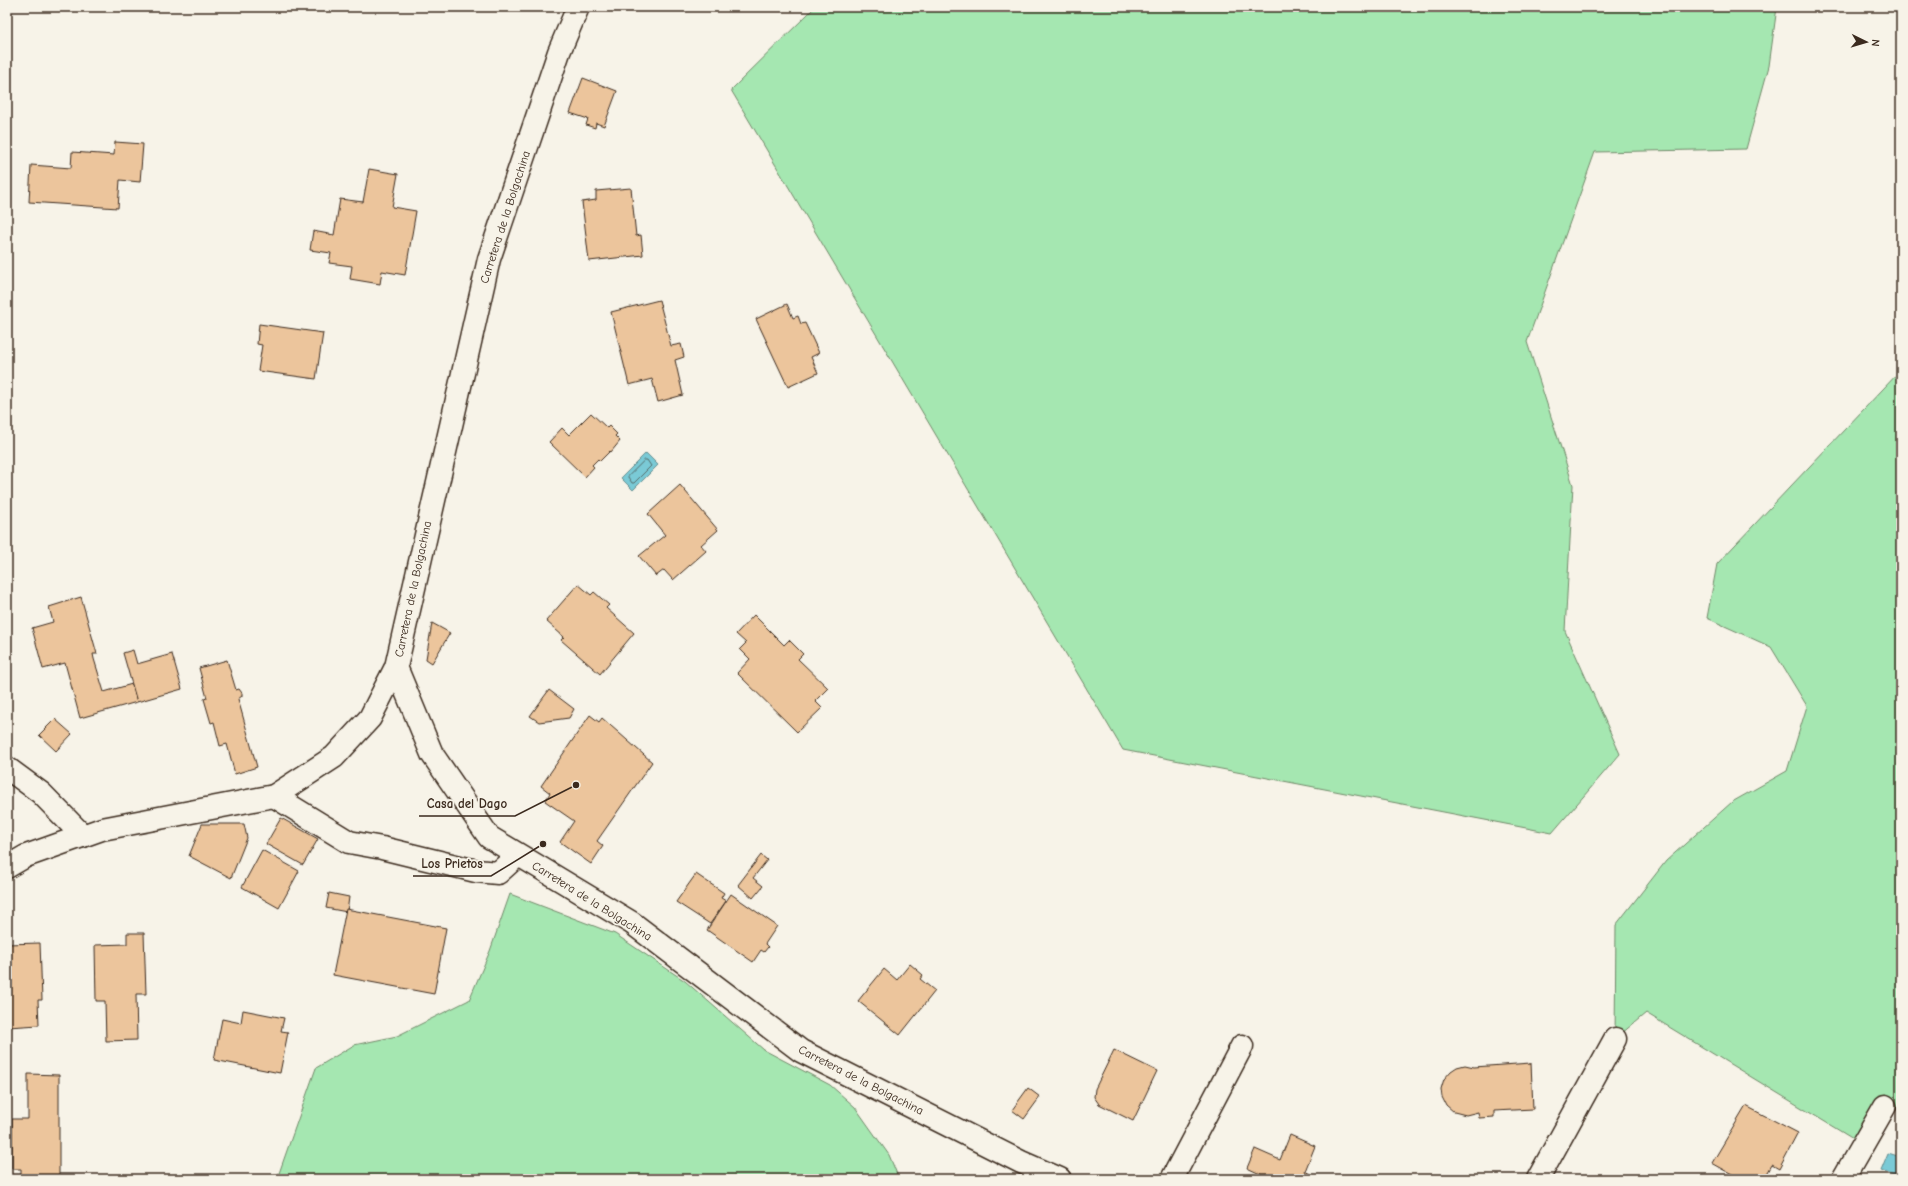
<svg xmlns="http://www.w3.org/2000/svg" width="1908" height="1186" font-family="'Comic Neue',sans-serif">
<style>
.green{fill:#a5e7b1;stroke:#708868}
.water{fill:#7acad6;stroke:#618a8c}
.lines{fill:none;stroke-linecap:round;stroke-linejoin:round}
.shore{stroke:#546a68;stroke-width:1}
.building{fill:#ecc59c;stroke:#3b2a1e}
.minor-casing{stroke:#3b2a1e;stroke-width:25}
.minor{stroke:#f7f3e8;stroke-width:22}
.labels{text-anchor:middle;stroke-width:3.5;stroke-linejoin:round;paint-order:stroke}
.street-label{font-size:12px;fill:#3b2a1e;stroke:#f7f3e8}
.leader{fill:none;stroke:#3b2a1e;stroke-width:1.5}
.callout-dot{fill:#3b2a1e;stroke:#f7f3e8;stroke-width:1.5}
.callout-label{font-size:13px;text-anchor:middle;font-weight:bold;fill:#3b2a1e;stroke:#f7f3e8;stroke-width:3.5;stroke-linejoin:round;paint-order:stroke}
</style>
<rect width="100%" height="100%" fill="#f7f3e8"/>
<filter id="ink" filterUnits="userSpaceOnUse"><feTurbulence type="fractalNoise" baseFrequency=".025" numOctaves="2"/><feDisplacementMap in="SourceGraphic" scale="8" xChannelSelector="R" yChannelSelector="G"/><feConvolveMatrix kernelMatrix="1 2 1 2 8 2 1 2 1" color-interpolation-filters="sRGB"/></filter>
<g filter="url(#ink)">
<g class="green">
<polygon points="815,7 1777,7 1769,66 1746,149 1595,152 1527,342 1573,485 1565,631 1620,754 1552,833 1123,750 731,90"/>
<polygon points="1901,370 1901,1111 1885,1106 1863,1145 1646,1013 1615,1039 1616,925 1666,861 1732,802 1787,771 1807,706 1771,647 1707,618 1717,564"/>
<polygon points="510,894 615,934 685,981 764,1050 830,1085 855,1107 889,1155 899,1179 277,1179 316,1068 354,1045 397,1036 469,1000 490,951"/>
</g>
<g class="water">
<polygon points="646,453 658,465 633,490 621,478"/>
<polygon points="1888,1153 1901,1157 1901,1177 1881,1170"/>
</g>
<g class="lines">
<polygon class="shore" points="645,460 647,460 651,466 634,483 632,483 628,477"/>
</g>
<g class="building">
<polygon points="583,78 617,91 604,126 596,123 595,128 586,125 588,119 570,113"/>
<polygon points="115,142 143,144 140,182 120,180 118,208 29,202 31,165 71,168 72,152 114,155"/>
<polygon points="369,169 398,174 392,207 416,211 405,275 382,271 380,284 350,279 352,266 329,263 331,253 310,250 313,231 334,235 340,199 363,202"/>
<polygon points="631,188 636,236 641,235 643,255 589,261 582,202 596,200 596,191"/>
<polygon points="659,300 671,346 681,344 684,357 675,360 683,395 658,402 652,379 629,385 611,312"/>
<polygon points="787,304 793,318 798,316 801,324 805,323 819,353 811,357 818,373 788,387 756,319"/>
<polygon points="259,324 323,333 316,379 258,371 262,345 257,344"/>
<polygon points="591,413 607,428 609,426 617,434 615,436 620,441 611,452 610,451 600,461 598,459 592,465 594,467 585,477 549,442 562,428 569,435"/>
<polygon points="680,485 718,530 701,545 706,551 673,580 664,570 656,576 639,556 665,535 648,514"/>
<polygon points="578,584 591,595 594,592 609,605 606,608 634,633 600,674 561,640 564,637 546,621"/>
<polygon points="81,597 97,654 93,654 94,659 104,692 132,684 137,702 80,718 65,663 43,669 32,628 53,622 49,607"/>
<polygon points="754,615 784,645 789,640 803,654 798,659 828,688 815,701 822,708 797,732 737,673 750,659 740,649 746,643 736,634"/>
<polygon points="432,623 450,633 432,663 426,659"/>
<polygon points="133,650 137,664 172,654 182,689 137,702 123,653"/>
<polygon points="227,660 236,690 239,689 242,693 242,696 238,699 257,767 235,774 227,744 220,746 214,722 211,723 204,699 207,698 199,668"/>
<polygon points="549,690 574,709 569,718 539,722 530,716"/>
<polygon points="590,715 599,722 602,718 652,762 597,841 603,846 591,864 560,842 574,821 545,801 550,793 541,786"/>
<polygon points="55,719 72,734 56,751 39,735"/>
<polygon points="281,818 318,839 303,865 266,844"/>
<polygon points="202,824 244,824 247,838 231,878 189,856"/>
<polygon points="262,850 299,871 279,908 242,887"/>
<polygon points="761,855 767,860 753,878 763,886 753,898 738,885"/>
<polygon points="696,874 724,893 721,898 726,901 710,924 676,902"/>
<polygon points="329,893 349,897 347,912 326,908"/>
<polygon points="731,894 777,926 765,944 768,947 764,952 761,950 753,962 707,930"/>
<polygon points="346,909 446,928 434,994 333,975"/>
<polygon points="127,933 144,933 146,994 136,994 137,1040 106,1041 105,1001 96,1001 95,945 127,944"/>
<polygon points="40,943 42,1000 38,1000 39,1025 8,1027 7,944"/>
<polygon points="910,964 923,975 920,979 935,991 900,1035 858,1001 884,969 897,980"/>
<polygon points="243,1010 284,1018 281,1031 288,1032 280,1073 214,1060 222,1019 241,1023"/>
<polygon points="1114,1050 1157,1071 1133,1121 1099,1104 1094,1097 1095,1089"/>
<polygon points="1531,1063 1533,1109 1494,1111 1494,1117 1479,1118 1478,1112 1466,1115 1454,1112 1446,1105 1442,1097 1441,1089 1444,1079 1451,1071 1457,1067 1465,1065 1474,1067"/>
<polygon points="28,1074 59,1075 59,1179 21,1179 21,1169 12,1169 12,1119 28,1119"/>
<polygon points="1028,1088 1040,1097 1024,1119 1012,1110"/>
<polygon points="1746,1106 1798,1133 1779,1169 1772,1165 1764,1179 1741,1179 1712,1163"/>
<polygon points="1290,1135 1315,1146 1305,1171 1310,1174 1308,1179 1271,1179 1247,1168 1255,1149 1280,1160"/>
</g>
<g class="lines">
<defs>
<g id="minor">
<polyline points="578,7 559,52 489,259 396,667 432,754 489,837 632,923 801,1051 1021,1162 1060,1179"/>
<polyline points="7,768 41,793 83,836"/>
<polyline points="274,796 349,842 382,848 476,871 498,873 518,855"/>
<polyline points="7,867 26,856 102,829 274,796 334,757 370,718 396,667"/>
<polyline points="1172,1179 1242,1046"/>
<polyline points="1538,1179 1615,1039"/>
<polyline points="1843,1179 1885,1106"/>
</g>
</defs>
<use href="#minor" class="minor-casing"/>
<use href="#minor" class="minor"/>
</g>
</g>
<g class="labels">
<g class="street-label">
<text transform="translate(505 217) rotate(-72)" y="4">Carretera de la Bolgachina</text>
<text transform="translate(413 589) rotate(-78)" y="4">Carretera de la Bolgachina</text>
<text transform="translate(592 901) rotate(32)" y="4">Carretera de la Bolgachina</text>
<text transform="translate(861 1080) rotate(27)" y="4">Carretera de la Bolgachina</text>
</g>
</g>
<path class="leader" d="M576 785L515 816H419M543 844L491 876H413"/>
<g class="callout-dot">
<circle cx="576" cy="785" r="4"/>
<circle cx="543" cy="844" r="4"/>
</g>
<g class="callout-label">
<text x="467" y="808">Casa del Dago</text>
<text x="452" y="868">Los Prietos</text>
</g>
<rect width="1908" height="1186" fill="none" stroke="#f7f3e8" stroke-width="24"/>
<rect x="12" y="12" width="1884" height="1162" fill="none" stroke="#3b2a1e" stroke-width="1.5" filter="url(#ink)"/>
<g transform="translate(1866 42) rotate(95)" stroke="#f7f3e8" stroke-width="3" paint-order="stroke">
<path d="M0-3L7 15L0 10L-7 15Z" fill="#3b2a1e"/>
<text y="-6" font-size="11" font-weight="bold" text-anchor="middle" fill="#3b2a1e">N</text>
</g>
</svg>
